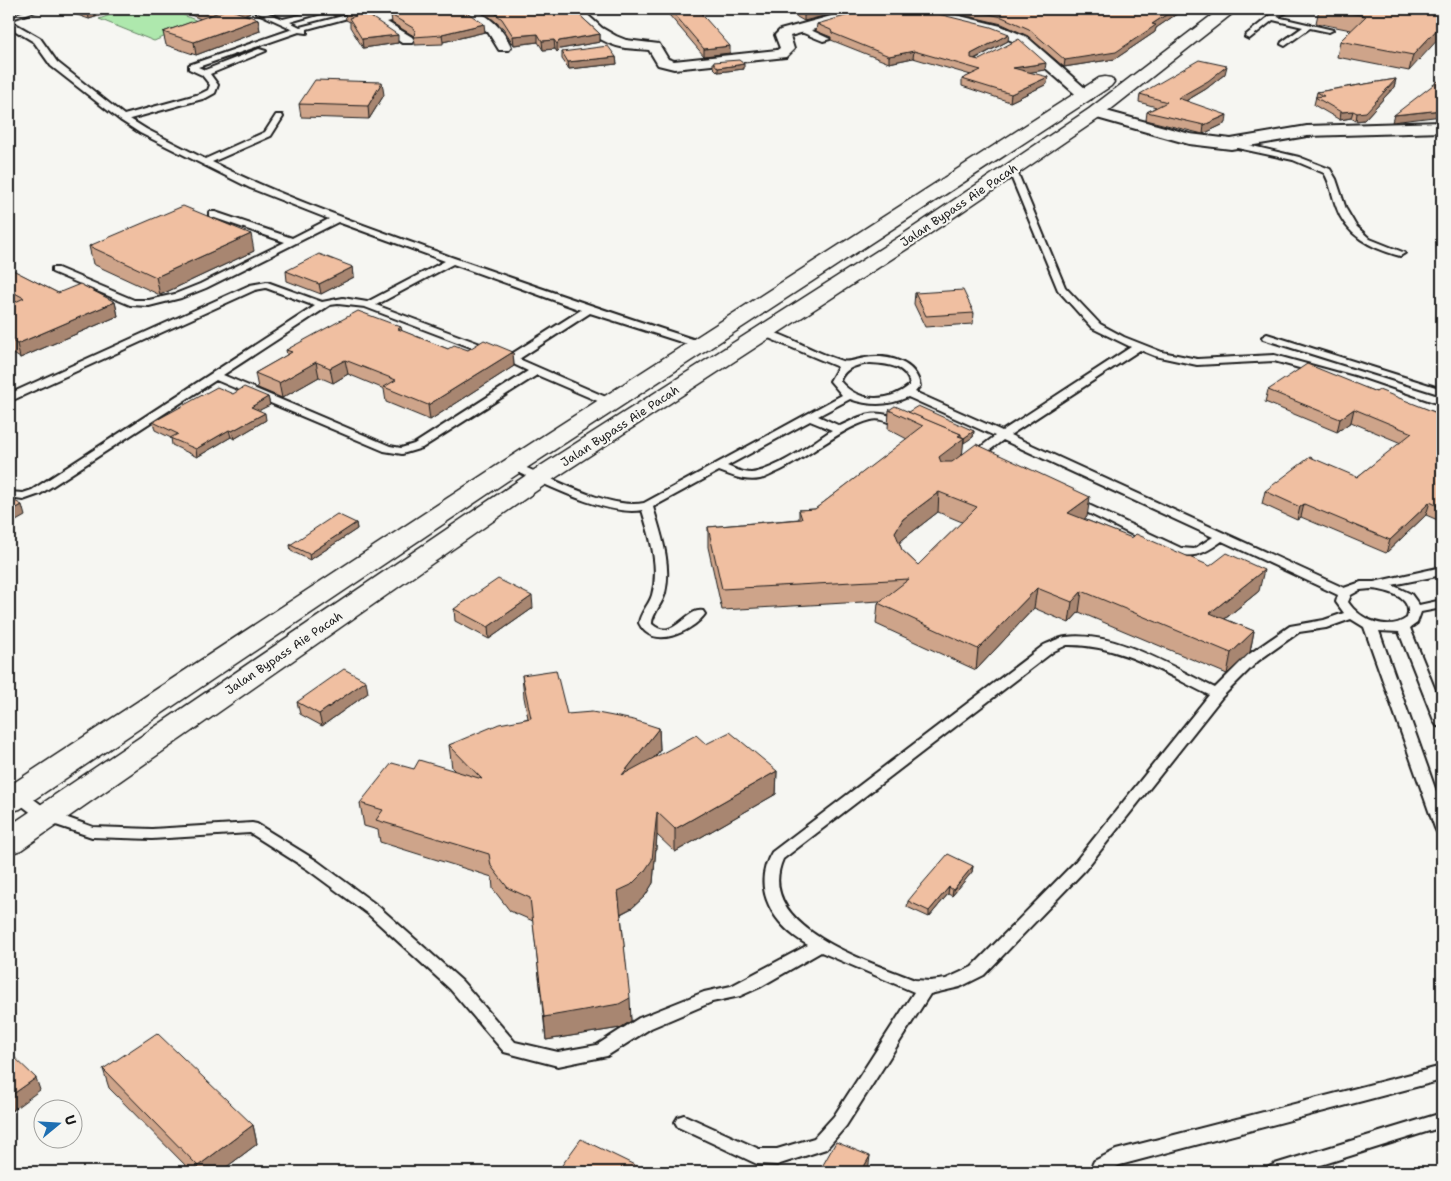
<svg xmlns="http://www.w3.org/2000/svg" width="1451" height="1181" font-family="'Shantell Sans',sans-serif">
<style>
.green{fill:#aee8ad;stroke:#658264}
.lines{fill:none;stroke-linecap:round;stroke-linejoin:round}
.service-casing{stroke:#1c1c1c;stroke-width:4}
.minor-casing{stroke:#1c1c1c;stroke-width:4}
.trunk-casing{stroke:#1c1c1c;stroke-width:3}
.service{fill:#f6f6f2;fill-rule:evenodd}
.minor{fill:#f6f6f2;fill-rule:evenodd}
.trunk{fill:#f6f6f2;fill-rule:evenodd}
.wall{fill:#cea48a;stroke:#1c1c1c;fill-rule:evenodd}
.shaded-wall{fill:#a88671;stroke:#1c1c1c}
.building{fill:#f0bfa1;stroke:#1c1c1c;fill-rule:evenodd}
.labels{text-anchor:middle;stroke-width:4.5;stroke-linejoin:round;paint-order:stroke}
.street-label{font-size:12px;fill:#1c1c1c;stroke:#f6f6f2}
</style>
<rect width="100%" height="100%" fill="#f6f6f2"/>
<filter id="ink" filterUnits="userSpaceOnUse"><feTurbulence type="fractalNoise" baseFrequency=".02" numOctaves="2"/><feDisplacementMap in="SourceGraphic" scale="10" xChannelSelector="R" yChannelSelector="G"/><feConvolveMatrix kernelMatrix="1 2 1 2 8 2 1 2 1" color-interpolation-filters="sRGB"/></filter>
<g filter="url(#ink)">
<polygon class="green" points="127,9 169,9 200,22 154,41 99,19"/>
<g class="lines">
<defs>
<g id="service">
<polygon points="31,9 41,9 9,20 9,16"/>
<path d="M249 9H258L283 19 324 9H335L290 22 300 27 370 9H381L307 29V33L299 32 201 66 198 67 205 70 259 49 266 51 210 74 218 85 215 93 206 98 130 119 146 129 205 159 265 132 276 115H282L283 117 271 136 212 162C290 201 373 228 454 258 537 287 621 316 705 343V347H697L590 313 519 359 615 401 616 403 615 405H607L537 375 422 448 402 454 384 451 216 380 40 494 23 500 9 498V492L23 493 32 490 315 306 266 288 255 290 13 400 9 401V394L250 285 267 282 322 302 343 298 367 302 445 261 338 222 206 288 181 298 149 306 130 305 52 272V268H58L134 300H149L175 294 200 284 285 242 209 216V212H215L292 238 329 219 250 188 140 133 120 120 51 66 34 42 9 27V22H12L40 38 57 62 124 115 200 94 208 90 210 85 202 75 189 69V65L293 29ZM453 264 581 310 510 355 376 305ZM338 304 365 307 507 361 528 371 414 444 401 448 390 446 223 375 330 305Z"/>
<polygon points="1243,9 1281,11 1294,9 1277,17 1333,30 1329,32 1310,28 1285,46 1281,44 1282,42 1303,27 1273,20 1249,39 1245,37 1246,35 1272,14 1246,11"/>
<polygon points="796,26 802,26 830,39 823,41 796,30"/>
<path d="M1231 141 1299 157 1330 169 1336 179 1346 209 1356 226 1370 239 1405 253 1400 256C1371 248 1346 236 1336 206 1332 195 1330 182 1324 173L1293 160 1228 146 1227 144Z"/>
<path d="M1012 166 1016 169 1065 287 1100 324 1124 337 1162 352 1197 359 1274 355 1354 377 1442 407V414L1346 381 1274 361 1197 365 1155 356 1140 350 1010 435 1344 588 1361 582H1374L1442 567V575L1392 585 1411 594 1419 605 1442 600V608L1421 612 1417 623 1410 628 1442 707V727L1437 726 1435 723 1399 632 1379 631 1442 808V833L1437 832 1435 828 1364 627 1351 619 1326 628 1299 632 1258 661 1222 697 1085 870 984 975 960 987 930 994 846 1126 826 1149 777 1165 757 1164 678 1127 675 1122 678 1117 684 1115 759 1149H777L814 1138 834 1116 914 992 821 952 760 987 740 996 712 1002 651 1028 607 1056 558 1066 504 1052 450 989 368 914 307 869 250 833 152 839 92 837 41 820 13 799 11 795 13 791H23L51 812 93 827 152 829 252 823 257 824 317 861 378 906 462 981 515 1042 558 1052 597 1045 639 1018 704 992 731 986 808 945C774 926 750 889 772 852L1044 645C1052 642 1058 638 1066 637 1116 631 1172 667 1215 688L1248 655 1290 626 1324 620 1344 613 1336 602 1338 595 1222 541C1201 556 1192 559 1167 552L1070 504 1068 502 1070 500H1078L1181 548 1194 549 1213 537 1003 440 977 460H969L967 458 969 456 995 436 908 397C889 406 870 406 850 399L818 416 840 426C871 411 875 409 908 422L909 424 908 426C895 429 885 416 871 420 840 428 808 458 777 472 772 474 766 478 760 479 746 482 732 476 719 471L653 507C661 534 672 564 665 593 663 603 651 616 652 624 673 643 686 607 703 611L705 614C692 632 652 651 639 623 640 613 649 605 652 595 660 567 650 537 642 510 607 517 543 483 509 468L507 466 509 464H517C550 477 609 510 644 503L842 395 830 381 838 367 759 334V330L763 329C790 336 815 353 842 361 848 363 858 359 865 358 887 354 916 361 920 386L915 392 1002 431 1131 347 1092 328 1058 290 1008 169ZM870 363C887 364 907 365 910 385 889 403 858 403 840 381 845 367 857 365 870 363ZM810 421 832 430C809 445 784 465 757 472 748 475 737 470 727 466ZM1371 589C1387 590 1414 597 1407 618 1388 632 1360 620 1348 602L1351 595 1360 590ZM1067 645C1119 644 1164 673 1209 695L1075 862 972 967 946 979 930 981 915 980C870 962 753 927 783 859L1054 651Z"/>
<polygon points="1267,334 1442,389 1442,395 1263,339 1262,337"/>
<polygon points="1442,1066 1442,1080 1120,1165 1107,1172 1089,1172 1094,1161 1116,1150"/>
<polygon points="1442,1113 1442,1127 1299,1172 1266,1172 1269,1167 1275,1164"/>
</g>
<g id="minor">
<polygon points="408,9 430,9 428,12 387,22 412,37 414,40 412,43 402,43 373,24 372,20 374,17"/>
<path d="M454 9C459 9 466 8 470 9 488 13 505 31 511 47L509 50H499L488 32Z"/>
<path d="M567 9H581L602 28 616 36 626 40 659 44 668 59 674 61 777 50 780 48 775 35 780 30 857 9H878L876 12 790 36 794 49 786 57 674 69 658 65 649 50C641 49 633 49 625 48 602 44 581 28 567 9Z"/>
<polygon points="909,9 931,9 1001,26 1027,37 1094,96 1091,99 1081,99 1017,43 991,32 911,12"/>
<polygon points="1095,108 1190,134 1231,139 1307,126 1442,122 1442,132 1307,136 1231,149 1189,144 1090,116 1087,113 1090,110"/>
</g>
<g id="trunk">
<polygon points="1220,9 1238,9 1101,117 916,243 549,482 21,850 9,854 9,826 531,472 902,235 1089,109"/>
<polygon points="1105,77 1111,78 1114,82 1111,86 522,471 20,809 9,812 9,786 504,461 1099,78"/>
</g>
</defs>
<use href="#service" class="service-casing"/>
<use href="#minor" class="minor-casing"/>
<use href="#trunk" class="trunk-casing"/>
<use href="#service" class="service"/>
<use href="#minor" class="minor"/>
<use href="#trunk" class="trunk"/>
</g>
<g class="wall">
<polygon points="60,9 120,9 89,19"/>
<polygon points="175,9 251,9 252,12 245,14 258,19 260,31 196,55 166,45 163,32 201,19"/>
<polygon points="327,9 401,9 374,15 372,18 398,43 363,48 350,27 350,22 346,20 345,13 335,16 328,13"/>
<polygon points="473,9 573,9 600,34 600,42 560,49 557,52 555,49 543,50 538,42 514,45 503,28 490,17"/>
<polygon points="664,9 717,9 702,10 702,14 730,53 704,56"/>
<polygon points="783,9 851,9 804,21"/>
<polygon points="938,9 1184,9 1156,28 1155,32 1115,59 1064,67 1028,36 1002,24"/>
<polygon points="1319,9 1442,9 1409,71 1337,57 1340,41 1351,30 1316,23"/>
<polygon points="391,15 485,32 443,42 443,44 415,45 414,36 392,23"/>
<polygon points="817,24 1008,41 975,59 1045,70 1030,72 1047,84 1010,102 962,86 962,79 971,75 913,58 889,63 831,40 831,37 816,31"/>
<polygon points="562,52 616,57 617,64 569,69 562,59"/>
<polygon points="713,62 744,69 718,72 713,67"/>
<polygon points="1225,74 1206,89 1186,101 1226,123 1203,134 1146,120 1147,112 1156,107 1139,102 1140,94"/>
<polygon points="1396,79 1394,87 1364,120 1356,121 1351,118 1340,120 1314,105 1317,92"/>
<polygon points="384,95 369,119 301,117 299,104"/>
<polygon points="89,246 254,251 160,295 93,264"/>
<polygon points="9,258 12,270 58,293 115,302 118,316 20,358 9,351 9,305 11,304 9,302"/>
<polygon points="353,267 354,277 321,294 287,281 286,271"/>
<polygon points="915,293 974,313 973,324 925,327 914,304"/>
<polygon points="401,327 402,331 448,349 468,350 513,352 514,366 430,420 386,402 384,389 348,374 333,383 319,377 282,398 258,388 255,373 287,355 286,350"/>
<polygon points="1268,390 1376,392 1442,415 1442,519 1440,521 1426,515 1386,553 1301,517 1297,520 1262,504 1265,491 1357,477 1401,443 1351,422 1337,432 1265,402"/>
<polygon points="233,394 268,397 270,405 259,410 266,420 234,439 231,437 197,457 172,445 171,438 155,430 153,422"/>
<path d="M889 410 908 412 974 431 973 437 963 443 962 454 1087 517 1084 519 1259 591 1225 619 1254 631 1250 652 1227 674 1079 612 1069 623 1034 608 976 670 876 624 878 603 880 601 722 610 708 547V527L799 519V510L815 509 907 439 888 429ZM938 512 962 522 918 565 902 550 899 543 902 540Z"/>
<polygon points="356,523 357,529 310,560 291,551 290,545"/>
<polygon points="533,608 489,639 455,621 454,609"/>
<polygon points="522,675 567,714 659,728 660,750 654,758 706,744 777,771 776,794 675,852 657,835 653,883 645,896 632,908 621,914 631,1021 620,1028 546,1040 533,921 510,911 493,889 492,877 380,842 378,830 364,826 360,803 414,769 455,771 452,768 449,745 528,718 524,697"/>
<polygon points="368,693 322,726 300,714 297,702"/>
<polygon points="973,866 972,872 952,896 948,894 929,917 907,907 908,901"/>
<polygon points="103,1069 253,1125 257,1144 220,1172 192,1172 109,1088"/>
</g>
<g class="shaded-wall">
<polygon points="94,9 120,9 89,19 88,11"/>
<polygon points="236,9 251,9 252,12 215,24 213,16"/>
<polygon points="334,9 363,9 345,12 345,13 335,16"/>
<polygon points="371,9 401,9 374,15 370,19 369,11"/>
<polygon points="697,9 717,9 702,10 702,16 697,16"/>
<polygon points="826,9 851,9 804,21 804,15"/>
<polygon points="1175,9 1184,9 1156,28 1155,32 1115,59 1064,67 1065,60 1152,24"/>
<polygon points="258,19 260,31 196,55 194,42"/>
<polygon points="484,24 485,32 443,42 442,34"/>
<polygon points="1442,24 1442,35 1409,71 1413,55"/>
<polygon points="538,34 538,42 514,45 513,36"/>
<polygon points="600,34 600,42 560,49 557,52 557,44 559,41"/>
<polygon points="1009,34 1008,41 970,61 971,54"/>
<polygon points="398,35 398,43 363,48 362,39"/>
<polygon points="554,40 555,49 543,50 542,41"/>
<polygon points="730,46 730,53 704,56 704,49"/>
<polygon points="914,51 913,58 889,63 889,56"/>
<polygon points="616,57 617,64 569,69 568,62"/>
<polygon points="1046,63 1045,70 1013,75 1013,68"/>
<polygon points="744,64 744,69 718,72 718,68"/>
<polygon points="1227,66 1225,74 1206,89 1177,106 1178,98"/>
<polygon points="1048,77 1047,84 1010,102 1011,94"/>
<polygon points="1396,79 1394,87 1364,120 1356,121 1357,113"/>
<polygon points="382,82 384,95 369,119 368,106"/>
<polygon points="1442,110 1442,116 1392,122 1394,115"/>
<polygon points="1353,111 1351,118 1340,120 1341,112"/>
<polygon points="1227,115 1226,123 1203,134 1204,125"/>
<polygon points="251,234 254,251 160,295 156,277"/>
<polygon points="9,258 13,272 9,274"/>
<polygon points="353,267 354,277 321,294 319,284"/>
<polygon points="115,302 118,316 20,358 17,344"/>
<polygon points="513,352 514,366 430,420 428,405"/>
<polygon points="345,360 348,374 333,383 330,368"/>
<polygon points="316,362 319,377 282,398 279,383"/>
<polygon points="268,397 270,405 252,414 251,407"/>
<polygon points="1354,409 1351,422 1337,432 1340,419"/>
<polygon points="265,413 266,420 234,439 232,431"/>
<polygon points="229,430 231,437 197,457 196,449"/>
<polygon points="974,431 973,437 964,443 964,438"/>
<polygon points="961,434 964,438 962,458 938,477 939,457 958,436"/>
<polygon points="939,492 938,512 902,540 893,552 895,532 903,519"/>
<polygon points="1090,497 1087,517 1066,533 1068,513"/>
<polygon points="1430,502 1426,515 1386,553 1390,540"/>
<polygon points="1304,504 1301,517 1297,520 1300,507"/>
<polygon points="22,505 25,516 9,525 9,512"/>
<polygon points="1442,512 1442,519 1440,521"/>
<polygon points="356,523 357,529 310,560 309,554"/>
<polygon points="1264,570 1259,591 1206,634 1210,613"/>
<polygon points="1037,588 1034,608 976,670 978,649"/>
<polygon points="1082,591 1079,612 1069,623 1072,602"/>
<polygon points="532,596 533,608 489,639 488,627"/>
<polygon points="1254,631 1250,652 1227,674 1231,653"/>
<polygon points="366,681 368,693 322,726 319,714"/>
<polygon points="659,728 660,750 623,797 622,775"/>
<polygon points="777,771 776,794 675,852 675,829"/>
<polygon points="657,812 657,835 653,883 645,896 632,908 620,914 618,891"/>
<polygon points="973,866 972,872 952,896 953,890"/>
<polygon points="949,887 948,894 929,917 929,911"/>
<polygon points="630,998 631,1021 620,1028 546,1040 544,1017"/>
<polygon points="36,1078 40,1090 9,1113 9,1097"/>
<polygon points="253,1125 257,1144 220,1172 200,1172 198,1166"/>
<polygon points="870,1156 868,1172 861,1172"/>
</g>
<g class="building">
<polygon points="82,9 94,9 88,11"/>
<polygon points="194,9 236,9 231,10 228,9 211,15"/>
<polygon points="228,9 258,19 194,42 163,32"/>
<polygon points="358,9 371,9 369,11 371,17 398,35 362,39 349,18 356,16 345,12"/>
<polygon points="415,9 462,9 484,24 442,34 442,35 414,37 415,31 413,28 391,15"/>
<polygon points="490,9 573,9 600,34 559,41 557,44 554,40 542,41 538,34 513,36 502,19"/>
<polygon points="670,9 701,9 697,9 730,46 704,49"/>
<polygon points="795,9 826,9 804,15"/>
<polygon points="870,9 918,9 991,27 1009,34 971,54 971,58 979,60 1019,39 1046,63 1013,68 1048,77 1011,94 962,79 981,70 914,51 889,56 832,33 831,30 817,24"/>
<polygon points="967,9 1175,9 1152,24 1156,25 1116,52 1065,60 1029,29 1002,17"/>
<polygon points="1326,9 1442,9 1442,24 1413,55 1340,41 1366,16"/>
<polygon points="608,46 616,57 568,62 562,52"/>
<polygon points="739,60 744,64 718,68 713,62"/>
<polygon points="1199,60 1227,66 1208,81 1178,98 1227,115 1204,125 1147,112 1167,102 1140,94"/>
<polygon points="1442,78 1442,110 1394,115"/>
<polygon points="1396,79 1366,112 1357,113 1353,111 1341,112 1315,97 1324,96 1317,92"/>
<polygon points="315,80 382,82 368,106 299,104"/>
<polygon points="183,206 251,234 156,277 89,246"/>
<polygon points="319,254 353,267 319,284 286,271"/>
<polygon points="9,268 58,293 80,284 115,302 17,344 9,339 9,305 24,298 9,290"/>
<polygon points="963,290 974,313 926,316 915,293"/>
<polygon points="358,311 401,327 398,329 448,349 454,345 468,350 484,340 513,352 428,405 384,387 396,380 345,360 330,368 316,362 279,383 255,373 292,352 286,350"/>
<polygon points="1307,364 1376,392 1379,390 1442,415 1442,508 1430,502 1390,540 1304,504 1300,507 1265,491 1310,457 1357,477 1412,433 1354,409 1340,419 1268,390"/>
<polygon points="217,387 233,394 244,387 268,397 251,407 265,413 232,431 229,430 196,449 170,438 178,434 153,422"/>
<path d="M895 406 961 434 958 436 964 438 939 457 941 462H952L976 444 1090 497 1068 513 1132 538 1136 534 1210 566 1227 553 1264 570 1210 613 1254 631 1231 653 1082 591 1072 602 1037 588 978 649 878 603 909 579 722 589 708 527 802 519 799 510 815 509 923 426 889 410ZM939 492 977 507 918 565 902 550 895 532 903 519Z"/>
<polygon points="918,406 974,431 964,438 961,436 961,434 908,412"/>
<polygon points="9,498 22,505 9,512"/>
<polygon points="337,514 356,523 309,554 290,545"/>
<polygon points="498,579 532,596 488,627 454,609"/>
<polygon points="344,669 366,681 319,714 297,702"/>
<polygon points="556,670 567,714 592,712 634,720 659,728 622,775 696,735 706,744 730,732 777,771 675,829 657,812 652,860 644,872 631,885 618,891 630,998 619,1004 544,1017 530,898 508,888 491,866 489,854 376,820 383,810 360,803 392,763 414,769 419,760 482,779 449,745 499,724 531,718 522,675"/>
<polygon points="948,854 973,866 953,890 949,887 929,911 908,901 922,884"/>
<polygon points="157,1033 253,1125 198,1166 103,1069"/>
<polygon points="12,1055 36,1078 9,1097 9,1057"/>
<polygon points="581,1139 649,1172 557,1172"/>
<polygon points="836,1142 870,1156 861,1172 819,1172"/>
</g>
</g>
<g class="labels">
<g class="street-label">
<text transform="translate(959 205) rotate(-34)" y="4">Jalan Bypass Aie Pacah</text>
<text transform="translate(620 426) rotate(-33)" y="4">Jalan Bypass Aie Pacah</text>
<text transform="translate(284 653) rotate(-34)" y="4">Jalan Bypass Aie Pacah</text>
</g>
</g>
<rect width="1451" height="1181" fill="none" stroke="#f6f6f2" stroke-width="30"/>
<rect x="15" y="15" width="1421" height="1151" fill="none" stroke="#1c1c1c" stroke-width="2" filter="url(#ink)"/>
<g transform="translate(58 1124) rotate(72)"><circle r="24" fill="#f6f6f2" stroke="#9f9f9c"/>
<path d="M0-4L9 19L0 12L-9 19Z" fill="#1f6fb2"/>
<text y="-8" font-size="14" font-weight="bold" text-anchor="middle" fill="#1c1c1c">U</text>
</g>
</svg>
